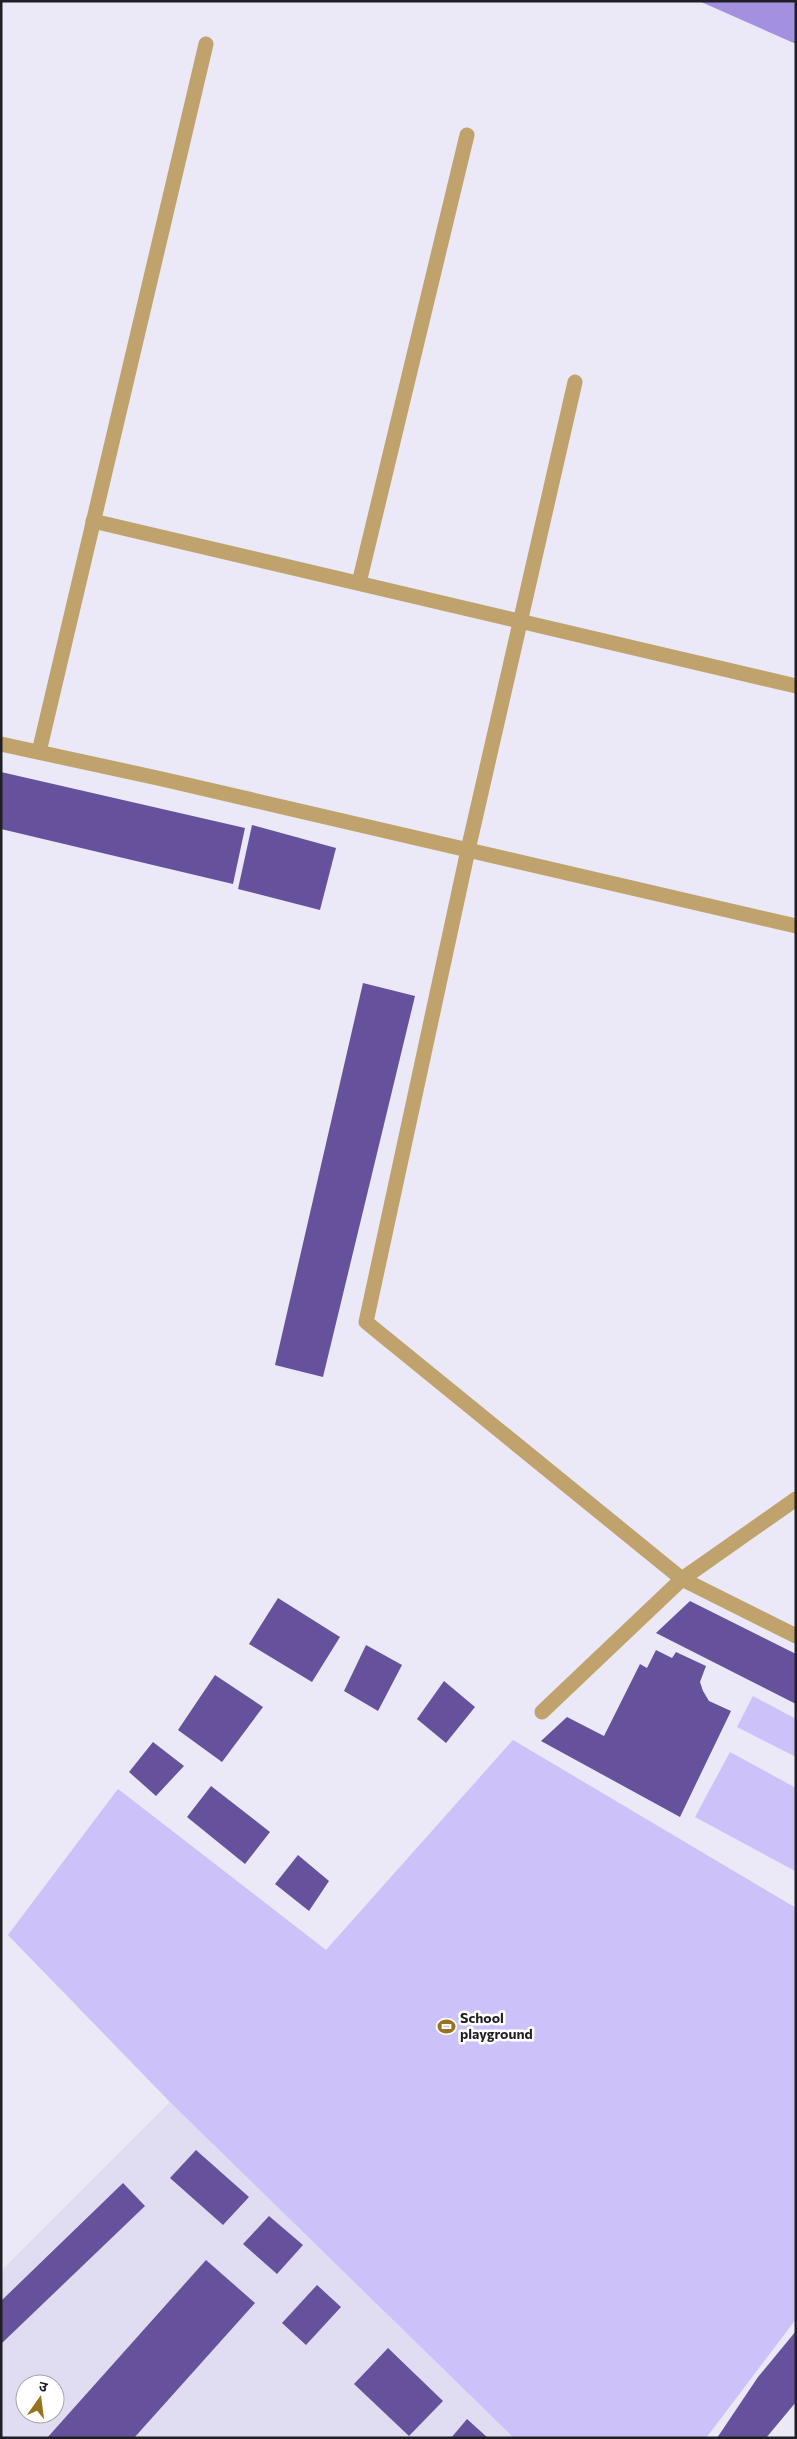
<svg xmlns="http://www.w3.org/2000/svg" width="797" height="2439" font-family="Commissioner,'Noto Sans Devanagari',sans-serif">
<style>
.built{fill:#e0dcf2;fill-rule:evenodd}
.green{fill:#cdc1fa}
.water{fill:#a390e0}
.building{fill:#66529c}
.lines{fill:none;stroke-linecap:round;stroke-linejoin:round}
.street{stroke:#bfa26c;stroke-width:15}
.labels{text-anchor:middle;stroke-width:5;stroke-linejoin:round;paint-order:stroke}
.poi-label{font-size:14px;font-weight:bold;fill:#201f25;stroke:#fff;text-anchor:start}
</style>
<rect width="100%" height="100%" fill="#ebe8f7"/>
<path class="built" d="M513 1740 796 1908V2319L706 2438H1V2271L170 2102 8 1935 118 1789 326 1950ZM25 2384H55V2414H25Z"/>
<g class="green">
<polygon points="753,1696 796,1719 796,1757 737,1727"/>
<polygon points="513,1740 796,1908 796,2319 706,2438 514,2438 170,2102 8,1935 118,1789 326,1950"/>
<polygon points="730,1752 796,1788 795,1871 695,1817"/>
</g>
<polygon class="water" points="699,1 796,1 796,44"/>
<g class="building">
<polygon points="1,772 245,828 233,884 1,829"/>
<polygon points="252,825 336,848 320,910 238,889"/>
<polygon points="363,983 415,996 323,1377 275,1365"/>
<polygon points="278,1598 340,1637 312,1682 249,1644"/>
<polygon points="690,1601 796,1654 796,1704 656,1633"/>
<polygon points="366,1645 402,1665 378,1711 344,1691"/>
<polygon points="656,1650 672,1658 676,1652 706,1666 700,1682 703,1691 709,1701 731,1711 680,1817 541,1741 567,1717 604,1736 640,1664 647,1668"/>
<polygon points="215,1675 263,1707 222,1762 178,1730"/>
<polygon points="444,1681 475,1707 446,1743 417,1719"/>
<polygon points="153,1742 184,1766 156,1796 129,1772"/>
<polygon points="211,1786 270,1832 245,1864 187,1817"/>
<polygon points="298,1855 329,1881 309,1911 275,1884"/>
<polygon points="196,2150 249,2197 223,2225 170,2178"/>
<polygon points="123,2183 145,2206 1,2344 1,2301"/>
<polygon points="269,2216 303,2245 277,2274 243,2244"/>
<polygon points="206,2260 255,2303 134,2438 47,2438"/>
<polygon points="317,2285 341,2307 306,2345 282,2323"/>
<polygon points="796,2331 796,2402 766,2438 717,2438 758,2377"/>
<polygon points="388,2348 443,2401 409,2436 354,2384"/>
<polygon points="467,2419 488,2438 451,2438"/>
</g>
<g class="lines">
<g class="street">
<polyline points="575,382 468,850 366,1322 682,1579 796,1636"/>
<polyline points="93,521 796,686"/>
<polyline points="359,583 467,135"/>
<polyline points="1,744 162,779 796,926"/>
<polyline points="39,752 206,44"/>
<polyline points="542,1712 682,1579 796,1499"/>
</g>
</g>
<defs>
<symbol id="stadium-bare" viewBox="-9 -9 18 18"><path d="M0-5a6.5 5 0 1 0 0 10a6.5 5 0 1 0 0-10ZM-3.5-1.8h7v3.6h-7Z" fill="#99721e" stroke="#fff" stroke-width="2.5" paint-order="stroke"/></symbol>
</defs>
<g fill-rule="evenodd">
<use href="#stadium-bare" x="434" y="2014" width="25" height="25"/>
</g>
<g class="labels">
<g class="poi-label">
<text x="460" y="2023">School<tspan x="460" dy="16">playground</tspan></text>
</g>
</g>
<rect width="797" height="2439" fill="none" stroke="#201f25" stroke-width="5"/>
<g transform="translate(40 2399) rotate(14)"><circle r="24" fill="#ffffff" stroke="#a6a5a8"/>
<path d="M0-4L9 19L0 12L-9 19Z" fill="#99721e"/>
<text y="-8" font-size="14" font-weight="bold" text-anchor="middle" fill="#201f25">उ</text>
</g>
</svg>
